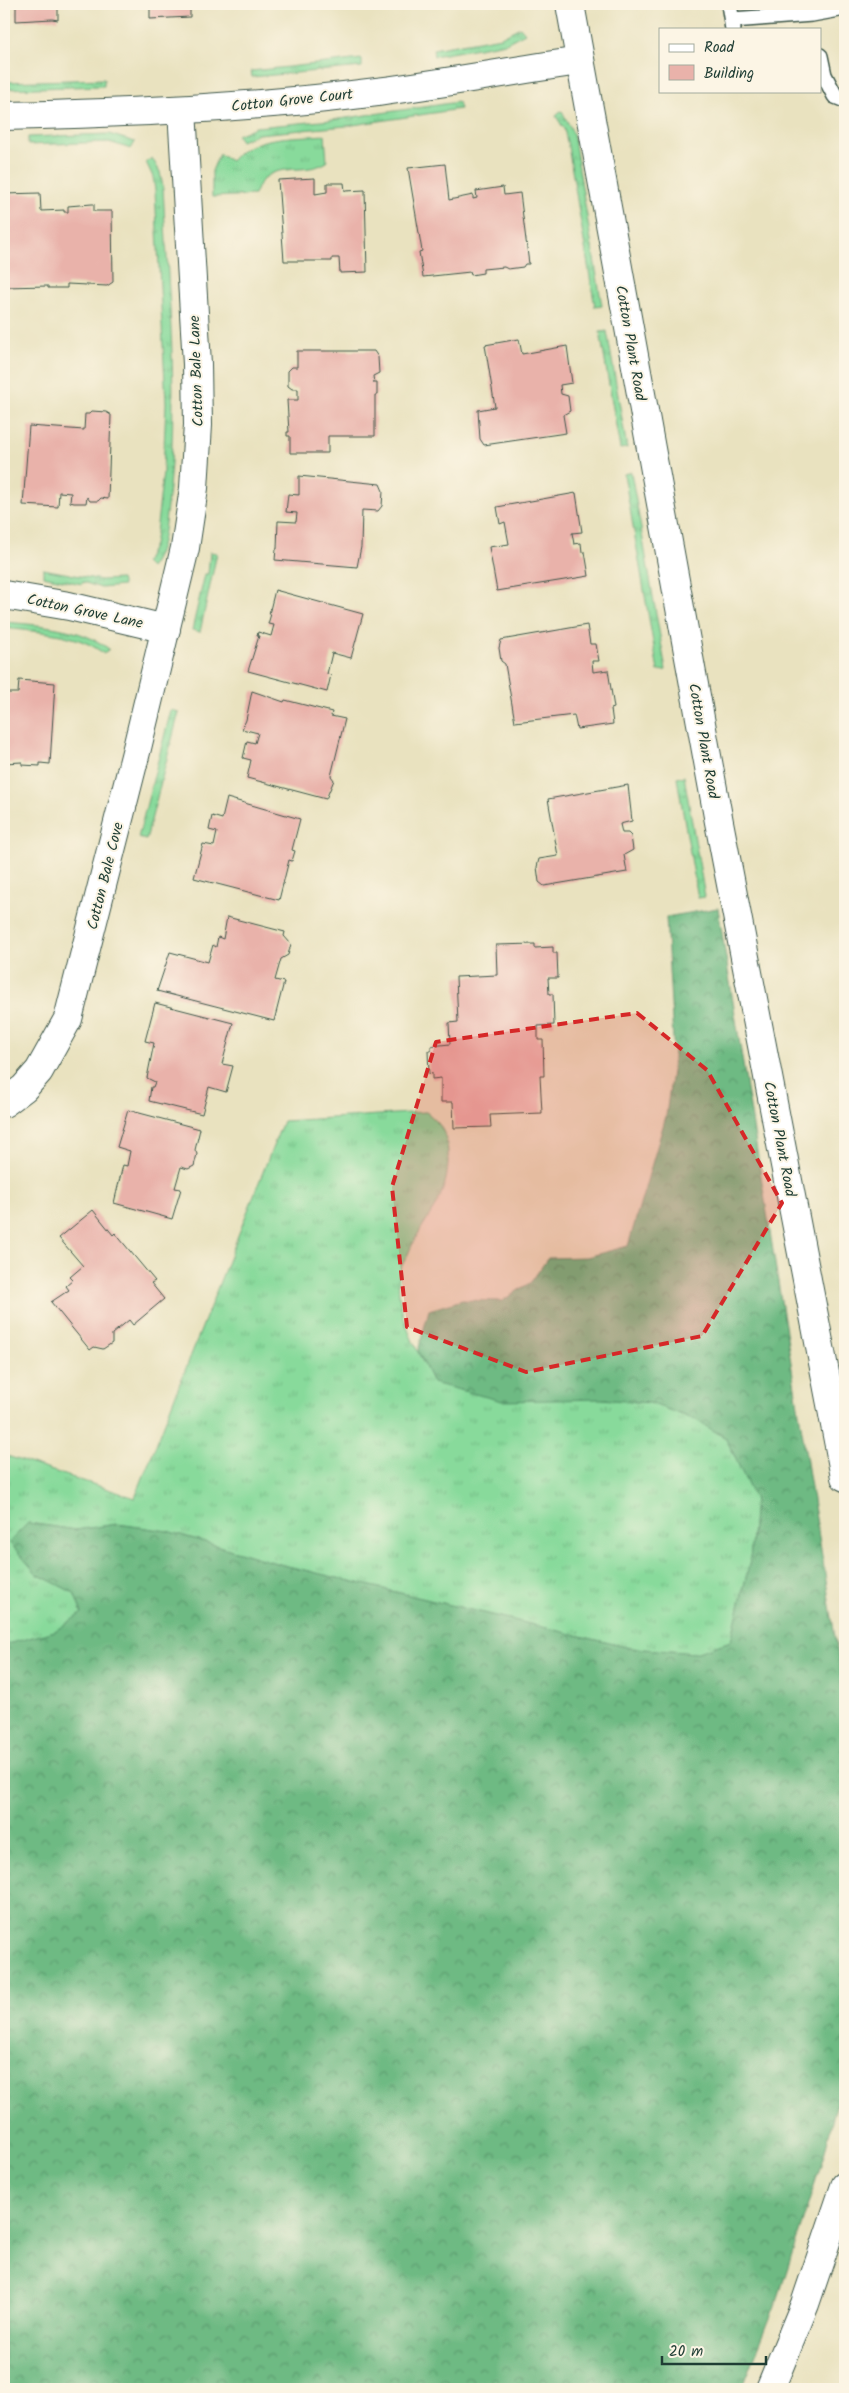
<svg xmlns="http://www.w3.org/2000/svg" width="849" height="2393" font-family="Kalam,sans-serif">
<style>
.grass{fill:url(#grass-tufts);stroke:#548c68}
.forest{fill:url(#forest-crowns);stroke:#467c5c}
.building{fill:#e9b2aa}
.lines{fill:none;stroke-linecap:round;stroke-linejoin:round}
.service-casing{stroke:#3d5649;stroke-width:18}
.minor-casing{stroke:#3d5649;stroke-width:30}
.tertiary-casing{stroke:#3d5649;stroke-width:30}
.service{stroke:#fff;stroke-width:15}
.minor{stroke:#fff;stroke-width:28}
.tertiary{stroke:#fff;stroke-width:28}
.marked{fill:#d62828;fill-opacity:0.2;stroke:#d62828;stroke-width:4;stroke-dasharray:10 6;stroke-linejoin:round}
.labels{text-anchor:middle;stroke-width:4;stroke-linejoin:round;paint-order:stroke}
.street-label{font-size:15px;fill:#1f3d34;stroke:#fcf5e5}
</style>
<defs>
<pattern id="grass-tufts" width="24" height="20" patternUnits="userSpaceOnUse" patternTransform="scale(1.25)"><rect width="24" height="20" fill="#88da9b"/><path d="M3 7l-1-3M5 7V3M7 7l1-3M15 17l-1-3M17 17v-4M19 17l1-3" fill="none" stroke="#75bc86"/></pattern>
<pattern id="forest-crowns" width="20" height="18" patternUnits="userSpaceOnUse" patternTransform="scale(1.25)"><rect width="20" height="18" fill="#6eba83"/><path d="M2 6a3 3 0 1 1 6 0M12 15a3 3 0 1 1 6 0" fill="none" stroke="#5a986c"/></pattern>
</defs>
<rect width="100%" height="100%" fill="#fcf5e5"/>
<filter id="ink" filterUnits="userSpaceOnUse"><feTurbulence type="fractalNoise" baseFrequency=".02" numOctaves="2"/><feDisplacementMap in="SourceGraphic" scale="10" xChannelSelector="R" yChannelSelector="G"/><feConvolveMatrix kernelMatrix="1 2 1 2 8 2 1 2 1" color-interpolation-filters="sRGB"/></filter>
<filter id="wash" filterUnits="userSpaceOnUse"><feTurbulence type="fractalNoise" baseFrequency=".0096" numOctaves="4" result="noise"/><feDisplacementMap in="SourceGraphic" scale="20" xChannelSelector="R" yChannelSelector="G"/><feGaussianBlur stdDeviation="1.12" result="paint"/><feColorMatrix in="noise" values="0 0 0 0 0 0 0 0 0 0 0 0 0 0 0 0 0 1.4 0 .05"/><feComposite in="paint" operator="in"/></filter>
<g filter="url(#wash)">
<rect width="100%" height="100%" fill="#e9e2bf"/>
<g class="grass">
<polygon points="520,27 525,33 506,43 434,56 433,49 501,37"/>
<polygon points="362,59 362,67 252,77 251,71"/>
<polygon points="104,79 104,86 4,89 4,82"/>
<polygon points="458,102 460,109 346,126 258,134 241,141 237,135 256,127 332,120"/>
<polygon points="562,111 573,133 602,306 595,307 568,146 564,129 556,116"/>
<polygon points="109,134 135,142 131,149 109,142 28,145 28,137"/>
<path d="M325 135 327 162C302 178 268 156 254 195L212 197V171L219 154 231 161C253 134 293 138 325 135Z"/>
<path d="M152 158 160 172 163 187C168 293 180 401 167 506 164 528 164 550 150 568L145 563 154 545 156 533 163 472 166 403 155 190 153 177 146 162Z"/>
<polygon points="607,331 627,448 620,449 600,332"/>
<polygon points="631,472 666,670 658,671 624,474"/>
<polygon points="210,552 217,553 200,632 192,630 205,574 208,574"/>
<polygon points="43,569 101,580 121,579 123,586 101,588 83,582 82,584 43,576"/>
<path d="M4 622C39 625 81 627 109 649L104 654C78 632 36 632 4 628Z"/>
<polygon points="171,710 179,712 146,840 138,838"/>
<polygon points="684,776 705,897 698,898 677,778"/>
<path d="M426 1112C441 1123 447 1134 448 1153 450 1201 424 1215 408 1254 405 1260 400 1268 399 1275 395 1315 417 1348 433 1383L650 1403 696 1420 726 1438 755 1500 750 1561 731 1641 695 1653 630 1648 283 1565 167 1531 117 1524 76 1530 28 1523 37 1574 74 1593 82 1614 55 1631 4 1645V1455L135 1498 283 1121Z"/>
</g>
<polygon class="forest" points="718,908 845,1699 845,2069 824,2155 778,2298 742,2389 4,2389 4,1645 55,1631 82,1613 74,1593 37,1574 9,1542 28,1523 76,1530 117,1524 167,1531 283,1565 630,1648 695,1653 731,1641 750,1561 755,1500 726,1438 696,1420 650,1403 601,1399 502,1401 433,1383 418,1351 429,1310 462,1300 502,1301 531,1282 548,1258 587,1257 628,1246 666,1116 674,1056 666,917"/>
<g id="blocks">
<g class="building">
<polygon points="16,4 58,4 58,20 52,19 16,21"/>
<polygon points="150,4 190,4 190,17 150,19"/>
<polygon points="445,164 449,200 473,195 473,199 477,198 476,191 503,187 504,195 520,193 529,264 525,264 523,267 508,269 504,267 483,269 483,273 471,275 470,272 423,277 419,252 422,251 408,168"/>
<polygon points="315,178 315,194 327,192 327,183 344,183 345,191 365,190 367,272 340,273 339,258 332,258 332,261 284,261 278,180"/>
<polygon points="40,193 41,211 64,210 64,212 68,212 68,206 92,204 94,204 94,211 112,211 113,282 107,286 67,284 67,288 48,288 48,286 4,287 4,194"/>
<polygon points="519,339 522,354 567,346 572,383 560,385 561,394 568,396 570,411 563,415 566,433 484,445 480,439 478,410 495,407 485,345"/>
<polygon points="297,351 374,351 378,357 379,373 373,376 374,383 377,383 377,395 375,395 375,436 328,436 328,453 290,453 290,436 287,436 287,432 289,432 287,400 298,400 298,389 292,389 288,386 288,371 292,367 297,367"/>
<polygon points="92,411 106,412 111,415 108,499 101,498 98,501 90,501 87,497 86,503 74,503 70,502 71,493 59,492 58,507 23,505 29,426 84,430 85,414 89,414"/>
<polygon points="299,476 380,484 383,491 382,506 378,511 362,510 361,547 357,567 275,560 276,549 277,549 278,521 296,522 297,513 286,512 288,494 299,495"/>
<polygon points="576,493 582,532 572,533 574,544 581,543 582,552 585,552 589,576 497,591 489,547 509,544 505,522 500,524 497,507"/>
<polygon points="275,590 363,614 351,658 332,653 327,674 331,675 327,692 248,671 259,636 257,636 258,632 271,636 274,625 268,624 271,614 269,614"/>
<polygon points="587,625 590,644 596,644 599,661 592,661 593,672 608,670 614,708 611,709 613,724 577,729 574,715 515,722 505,664 501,661 499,648 501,640"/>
<polygon points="19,680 55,683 50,764 40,763 40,766 22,765 22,762 4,763 4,684 8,687 8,693 18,693"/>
<polygon points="252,691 284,702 285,700 332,712 331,716 345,719 331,776 334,780 326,799 247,778 251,760 243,758 247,741 255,743 258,733 242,729 246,720"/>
<polygon points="628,785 632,821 620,824 622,833 628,833 631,836 633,850 624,855 627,872 544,886 539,882 537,867 539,859 558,856 548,799"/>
<polygon points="227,798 300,819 292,850 295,851 292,861 289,860 279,900 194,878 203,844 214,846 217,832 209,830 212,816 222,819"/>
<polygon points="227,917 285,932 284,936 291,944 288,955 281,959 275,980 284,982 274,1021 157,991 170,952 208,962 213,945 216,947 218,937 223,939"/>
<polygon points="535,944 535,948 553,947 553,953 557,953 558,978 548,978 549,994 553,994 554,1025 538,1026 538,1040 543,1040 544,1076 540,1076 542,1113 490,1115 491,1127 454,1128 453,1102 441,1102 441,1078 432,1079 432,1073 429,1074 428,1051 431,1051 431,1046 450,1044 449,1023 458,1022 456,977 497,975 496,945"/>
<polygon points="155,1003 233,1023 222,1064 233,1066 226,1092 209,1087 202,1114 149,1101 151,1087 153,1087 155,1082 147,1078 154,1043 145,1041"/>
<polygon points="128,1110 200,1129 195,1150 197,1154 194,1166 188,1169 181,1167 175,1188 181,1189 172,1219 114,1203 123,1165 127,1166 130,1151 117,1147"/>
<polygon points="93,1210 113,1235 115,1233 155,1281 151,1283 164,1299 133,1325 129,1320 112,1334 112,1343 103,1349 94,1347 90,1350 51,1302 69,1290 66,1286 73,1280 70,1277 83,1266 59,1238"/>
</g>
</g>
</g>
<g filter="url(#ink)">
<use href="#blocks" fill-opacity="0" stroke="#3d5649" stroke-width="1"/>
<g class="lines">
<defs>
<g id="service">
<polyline points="729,4 733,29"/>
<polyline points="732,20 812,14 845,8"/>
<polyline points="820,56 824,75 835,96 845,100"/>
</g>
<g id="minor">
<path d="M4 116C128 113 253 108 377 92 445 83 512 71 579 61"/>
<polyline points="4,595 69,606 166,629"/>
<polyline points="4,1103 24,1088 39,1071 68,1019 137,748 185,548 194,488 198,425 197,364 182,110"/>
</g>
<g id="tertiary">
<polyline points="570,4 719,822 845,1477"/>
<polyline points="770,2389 805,2304 845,2186"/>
</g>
</defs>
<use href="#service" class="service-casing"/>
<use href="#minor" class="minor-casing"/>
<use href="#tertiary" class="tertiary-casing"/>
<use href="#service" class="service"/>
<use href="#minor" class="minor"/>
<use href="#tertiary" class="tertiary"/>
</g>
</g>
<path class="marked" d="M637 1013 707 1070 782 1203 702 1336 526 1372 407 1327 392 1187 436 1042Z"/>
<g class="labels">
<g class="street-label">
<text transform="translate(292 100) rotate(-6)" y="5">Cotton Grove Court</text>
<text transform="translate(631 343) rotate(80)" y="5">Cotton Plant Road</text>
<text transform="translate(196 371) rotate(-92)" y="5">Cotton Bale Lane</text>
<text transform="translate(85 611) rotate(12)" y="5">Cotton Grove Lane</text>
<text transform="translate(704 741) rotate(80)" y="5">Cotton Plant Road</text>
<text transform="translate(105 876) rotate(-76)" y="5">Cotton Bale Cove</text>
<text transform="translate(780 1139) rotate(79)" y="5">Cotton Plant Road</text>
</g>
</g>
<rect width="849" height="2393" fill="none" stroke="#fcf5e5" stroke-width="20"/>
<rect x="659" y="28" width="162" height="65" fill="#fcf5e5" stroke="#a4ab9e"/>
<rect x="669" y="44" width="25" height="8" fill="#ffffff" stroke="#a4ab9e"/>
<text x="704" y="52" font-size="15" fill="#1f3d34">Road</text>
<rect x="669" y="65" width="25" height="15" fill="#e9b2aa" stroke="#a4ab9e"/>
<text x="704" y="78" font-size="15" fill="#1f3d34">Building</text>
<path d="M662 2356v8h104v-8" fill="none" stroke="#1f3d34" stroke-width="2.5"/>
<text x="669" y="2356" font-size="15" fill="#1f3d34" stroke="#fcf5e5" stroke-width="4" paint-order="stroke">20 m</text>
</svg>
